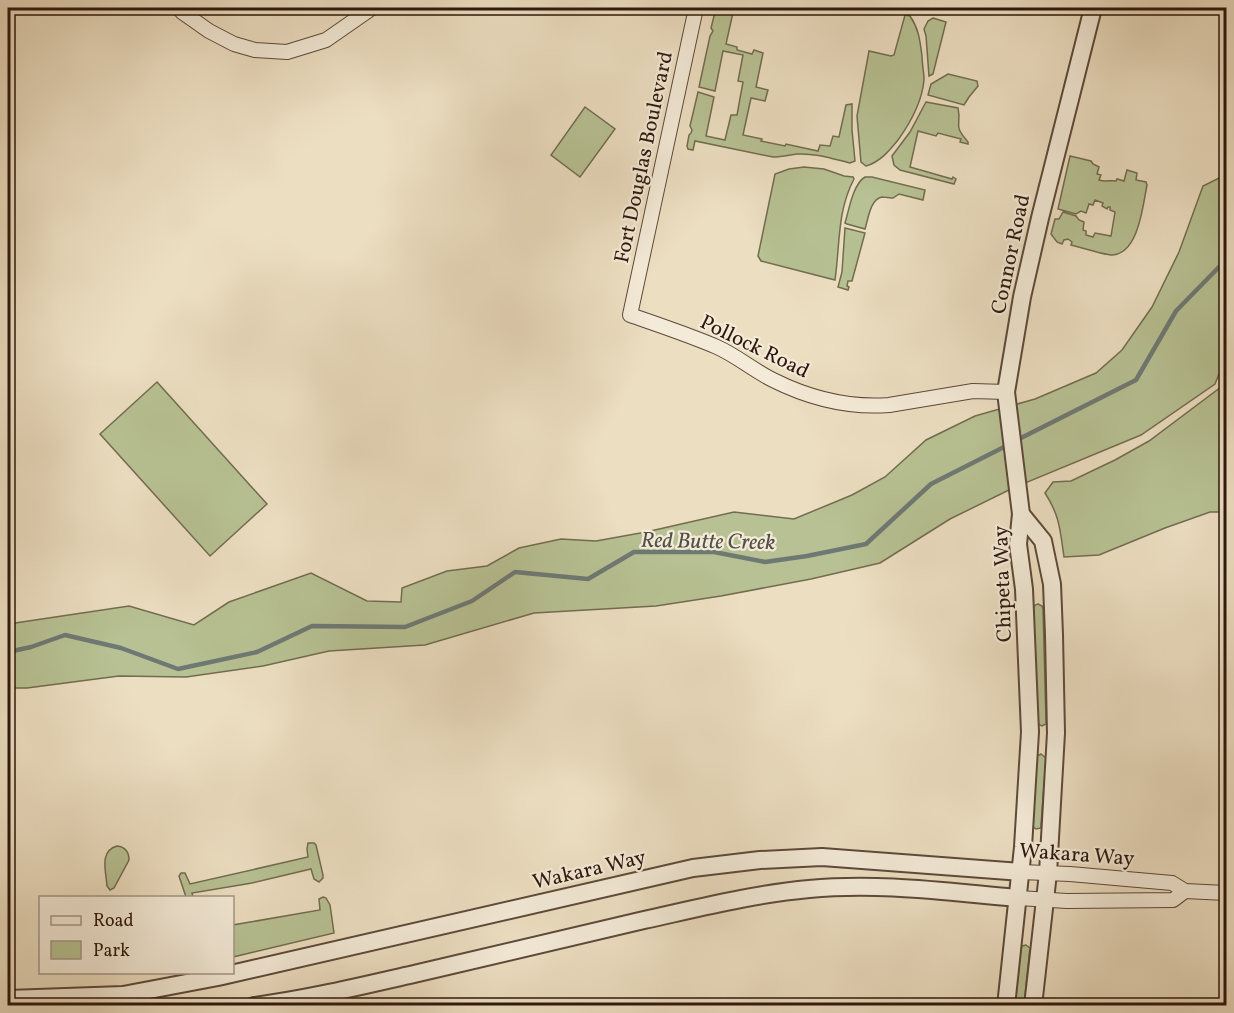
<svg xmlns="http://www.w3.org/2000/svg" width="1234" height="1013" font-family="Vollkorn,serif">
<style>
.green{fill:#b7c193;stroke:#726c50;stroke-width:1.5}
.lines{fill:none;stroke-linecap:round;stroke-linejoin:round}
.stream{stroke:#6e7974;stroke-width:4.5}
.minor-casing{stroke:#5d493a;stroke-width:16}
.tertiary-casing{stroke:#5d493a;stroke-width:20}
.minor{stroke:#f3ead7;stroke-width:14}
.tertiary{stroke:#f3ead7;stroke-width:16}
.labels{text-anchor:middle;stroke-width:4.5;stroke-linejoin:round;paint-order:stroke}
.street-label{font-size:21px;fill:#2d170d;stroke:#f3ead7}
.water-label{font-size:22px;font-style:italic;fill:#535049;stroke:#f3ead7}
</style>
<rect width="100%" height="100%" fill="#ecdec1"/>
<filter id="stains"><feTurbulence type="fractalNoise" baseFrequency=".00333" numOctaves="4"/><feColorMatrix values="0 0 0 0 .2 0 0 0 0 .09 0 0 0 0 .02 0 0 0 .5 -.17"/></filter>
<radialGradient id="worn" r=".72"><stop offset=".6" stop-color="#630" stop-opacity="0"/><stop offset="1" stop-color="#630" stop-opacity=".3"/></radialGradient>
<g class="green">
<path d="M716 8H734L726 44 737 47V50L752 54 754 50 763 53 756 87 768 90 765 101 751 98 743 135 762 139 761 141 785 146 786 144 818 151 820 145 830 146 833 136 839 137 846 105 852 104V130L855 161 850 163C833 159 816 153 797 154 789 155 782 157 773 157L695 141 693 150 688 149 687 146 689 135 691 133 692 130 690 126 698 92 714 97 706 136 725 140 731 115H737L743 82 738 81 743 55 723 51 715 91 699 87 710 36 713 31 711 28Z"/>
<path d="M905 15 910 16C919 29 920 41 922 56 922 64 924 72 924 80 922 102 911 122 898 140 889 151 880 162 866 166L861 162 857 116 869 51 891 56 894 55Z"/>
<polygon points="933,18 946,22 933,74 929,76 926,36 924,29 928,21"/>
<polygon points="948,74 977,81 978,86 969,97 964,105 928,95 931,84"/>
<path d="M926 102 958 108C962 126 952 124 968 142V144L960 142 961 139 938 133 936 136 918 131 910 167 952 179 953 177 956 179 954 184 900 170 894 165 892 156 910 132Z"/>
<polygon points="585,107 615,129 580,177 551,155"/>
<path d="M1070 156 1091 161 1093 164 1099 167 1097 174 1101 175 1099 180C1106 182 1111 180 1116 181L1117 179 1124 181 1127 170 1137 173 1136 180 1146 182 1147 185C1143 204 1139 254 1112 255 1104 255 1080 247 1071 245L1072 242 1068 239 1064 240 1062 244 1057 242 1051 234 1055 219H1059L1063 212 1076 216 1079 220 1084 222 1083 230 1086 231V235L1093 237 1095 233 1111 236 1115 212 1110 210V207H1108L1107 209 1102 206 1103 203 1095 200 1093 205 1089 204 1086 213 1081 211 1076 214 1058 209Z"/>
<path d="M804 167 824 169 844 176 853 177 854 179C837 211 840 245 835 280L761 261 758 256 775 174 789 169Z"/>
<polygon points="1223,176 1226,177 1226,356 1215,384 1141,435 1013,488 950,519 880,563 811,579 721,596 656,606 534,613 425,645 329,651 263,666 186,677 119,676 27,688 8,688 8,625 15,623 129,606 194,625 229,602 311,573 367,601 401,602 402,588 447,571 487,566 519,548 561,539 596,541 646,532 734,512 794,519 852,495 885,477 926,440 975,416 1035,399 1096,373 1122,350 1152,307 1179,252 1203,186"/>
<path d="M865 177H872L925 190 923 200 899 194 893 198C892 198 883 197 882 197 870 199 868 220 865 229L847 224 845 223C849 210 853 184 865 177Z"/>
<polygon points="845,228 865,233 852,281 848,281 847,286 849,287 848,290 838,287 842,272"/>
<path d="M1226 379V512H1210L1165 528 1099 555 1064 557C1060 530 1060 516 1045 493L1053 482 1071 481 1115 460 1149 441 1221 387Z"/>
<polygon points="157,382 267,504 210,556 100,434"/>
<polygon points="1038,604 1042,606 1043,609 1046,721 1046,724 1042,726 1038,724 1037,721 1033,609 1035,605"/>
<polygon points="1041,754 1046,758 1041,825 1041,828 1036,829 1032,826 1036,762 1037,756"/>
<polygon points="308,843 314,843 316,845 323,875 323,878 319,882 314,879 311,869 252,883 192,893 193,897 186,897 179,876 181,873 185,873 190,884 308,857 307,849"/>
<path d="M117 846C125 847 129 852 129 860L114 888 110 890 107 886C106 871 99 851 117 846Z"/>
<polygon points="323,897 326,898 330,905 334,933 233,957 233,925 320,910 319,899"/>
<polygon points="1026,945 1030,948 1024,1005 1015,1005 1021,949 1022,946"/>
</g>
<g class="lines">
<g class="stream">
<polyline points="1015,441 1136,380 1176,311 1219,267 1226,263"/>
<polyline points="8,652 31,647 65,635 121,648 178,669 257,652 312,626 405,627 472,601 515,572 588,579 634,552 714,552 765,562 807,556 866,544 931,484 1008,445"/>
</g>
<defs>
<g id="minor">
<polyline points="179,8 182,12 209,31 234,44 255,50 287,52 326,40 372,8"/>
<path d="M696 8 630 315C659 325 689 335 717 347 737 356 753 370 773 380 809 398 849 408 889 405L973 391 1006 392"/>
<polyline points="1021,872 1070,874 1172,883 1185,891 1226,893"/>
<polyline points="1018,898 1067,901 1173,900 1185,891"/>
</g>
<g id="tertiary">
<polyline points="1021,514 1043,541 1052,584 1054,635 1056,733 1048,873 1033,1006"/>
<polyline points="8,999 123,995 218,977 693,868 760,860 822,857 1021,872"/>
<path d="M254 1006C308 999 361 986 414 974 491 956 568 938 644 920 699 908 754 894 809 889 879 882 948 892 1018 898"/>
<polyline points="1006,1006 1023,847 1030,732 1024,589 1018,544 1021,514 1006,392 1022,297 1040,218 1093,8"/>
</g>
</defs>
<use href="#minor" class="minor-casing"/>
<use href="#tertiary" class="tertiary-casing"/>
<use href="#minor" class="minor"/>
<use href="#tertiary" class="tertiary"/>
</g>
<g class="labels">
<g class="street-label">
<text transform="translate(643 157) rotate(-78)" y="7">Fort Douglas Boulevard</text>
<text transform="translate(1010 254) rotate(-78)" y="7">Connor Road</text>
<text transform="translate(755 346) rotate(26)" y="7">Pollock Road</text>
<text transform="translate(1002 584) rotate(-92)" y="7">Chipeta Way</text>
<text transform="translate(1077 854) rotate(4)" y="7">Wakara Way</text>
<text transform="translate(589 869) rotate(-13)" y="7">Wakara Way</text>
</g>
<g class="water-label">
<text transform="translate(708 540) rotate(1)" y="8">Red Butte Creek</text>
</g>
</g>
<rect width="1234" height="1013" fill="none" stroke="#ecdec1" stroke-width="30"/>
<rect x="9" y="9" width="1216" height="995" fill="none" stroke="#2d170d" stroke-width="3"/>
<rect x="15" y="15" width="1204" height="983" fill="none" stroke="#2d170d" stroke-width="1.5"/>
<rect x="39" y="896" width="195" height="78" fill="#f3ead7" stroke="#a49686" stroke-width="1.5"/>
<rect x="51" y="916" width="30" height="9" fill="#f3ead7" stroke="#a49686" stroke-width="1.5"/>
<text x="93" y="926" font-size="18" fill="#2d170d">Road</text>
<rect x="51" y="941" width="30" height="18" fill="#b7c193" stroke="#a49686" stroke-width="1.5"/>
<text x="93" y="956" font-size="18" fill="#2d170d">Park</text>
<rect width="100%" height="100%" filter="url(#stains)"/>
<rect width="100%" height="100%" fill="url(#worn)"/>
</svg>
